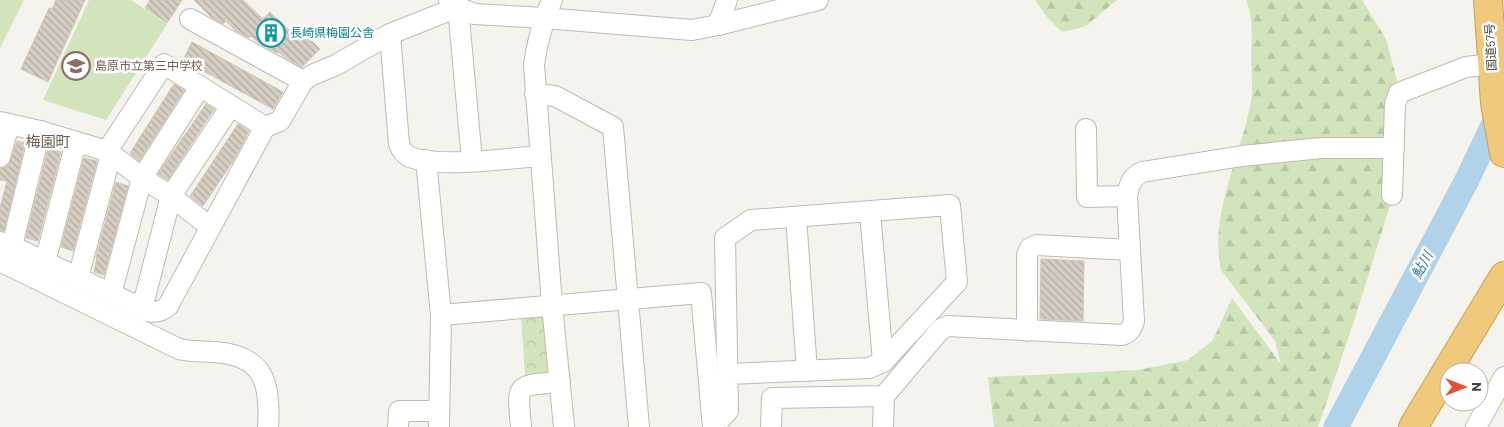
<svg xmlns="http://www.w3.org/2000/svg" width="1504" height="427" font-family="Barlow,'Noto Sans JP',sans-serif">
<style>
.forest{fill:url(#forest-firs)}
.park{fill:url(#park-crowns)}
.pitch{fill:#d2e4bb}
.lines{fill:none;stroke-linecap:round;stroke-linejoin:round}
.river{stroke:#b1d3ea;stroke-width:25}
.building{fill:url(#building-back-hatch);stroke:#d0c6b7}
.minor-casing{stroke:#c0bab0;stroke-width:22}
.highway-casing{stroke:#cf9f4d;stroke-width:30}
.minor{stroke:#fff;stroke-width:20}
.highway{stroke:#f0c97d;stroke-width:28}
.labels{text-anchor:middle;stroke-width:5;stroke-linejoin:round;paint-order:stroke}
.culture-label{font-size:12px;fill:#0d838f;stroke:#fff;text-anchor:start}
.street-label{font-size:12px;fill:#49433b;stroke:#fff}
.education-label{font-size:12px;fill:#785e54;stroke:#fff;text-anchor:start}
.water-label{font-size:14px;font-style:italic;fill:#3c78a3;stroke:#fff}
.quarter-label{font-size:15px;fill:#6b6153;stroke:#fff}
</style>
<defs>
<pattern id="forest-firs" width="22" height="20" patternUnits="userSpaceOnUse" patternTransform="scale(1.25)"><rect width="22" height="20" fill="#d2e4bb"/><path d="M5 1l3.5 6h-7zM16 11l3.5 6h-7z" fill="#b6c5a2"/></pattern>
<pattern id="park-crowns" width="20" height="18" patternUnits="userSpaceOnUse" patternTransform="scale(1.25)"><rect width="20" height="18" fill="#d2e4bb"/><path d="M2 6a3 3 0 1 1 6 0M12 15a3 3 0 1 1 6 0" fill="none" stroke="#b6c5a2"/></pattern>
<pattern id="building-back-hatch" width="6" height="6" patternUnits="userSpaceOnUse" patternTransform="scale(1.25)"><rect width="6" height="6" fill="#d6cec3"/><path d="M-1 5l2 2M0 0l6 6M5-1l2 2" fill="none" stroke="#b0a9a0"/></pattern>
</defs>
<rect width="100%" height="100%" fill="#f5f3ed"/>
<g class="forest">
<polygon points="1035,0 1117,0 1086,26 1062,32 1047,17"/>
<path d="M1246 0H1362L1386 39 1404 107 1393 196 1355 318 1318 427H994L988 377 1138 370 1188 360 1213 340 1232 298 1281 364 1275 341 1221 270C1209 214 1240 160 1250 106 1254 90 1251 70 1251 53 1252 36 1253 16 1246 0Z"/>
</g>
<polygon class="park" points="547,314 552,373 525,375 521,316"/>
<g class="pitch">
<polygon points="0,0 24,0 0,48"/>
<polygon points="89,0 131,0 167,24 106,120 43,100"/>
</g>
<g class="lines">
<polyline class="river" points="1336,427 1467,180 1502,106"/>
</g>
<g class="building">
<polygon points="56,0 85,0 48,82 21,69 49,8 52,9"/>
<polygon points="150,0 182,0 167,23 145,8"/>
<polygon points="194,0 243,0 263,19 270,12 290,31 295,25 320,49 302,67 283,56 278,52 277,53 259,43 251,36 249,38 236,31 226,21 223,24 212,18"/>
<polygon points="192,42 283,92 273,109 183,60"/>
<polygon points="174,84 184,90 139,161 130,153"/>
<polygon points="206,104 214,109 168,180 158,174"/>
<polygon points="238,124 249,131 235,158 203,206 190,196"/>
<polygon points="17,141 25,143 4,231 0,230 0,208 7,181 0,180 0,169 9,165"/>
<polygon points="48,149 61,152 38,241 26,238"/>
<polygon points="84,158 97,161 73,251 61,247"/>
<polygon points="116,182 128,186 104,275 94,272 97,257 96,257"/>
<polygon points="1041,259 1084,261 1083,321 1040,319"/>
</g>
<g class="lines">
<defs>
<g id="minor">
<polyline points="449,0 458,7 474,14 544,18 692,30 718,25 818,0"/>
<path d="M552 0C543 21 537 42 534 65L552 305 564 427"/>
<polyline points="458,7 472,161"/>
<polyline points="190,19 303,81"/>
<polyline points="718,25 727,0"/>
<path d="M390 34 399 144C401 149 403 153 408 156 434 169 510 158 540 156"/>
<polyline points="535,94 555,96 613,127 639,427"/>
<polyline points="0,122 40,131 107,151 142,178 171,196 210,227"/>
<polyline points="1086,129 1087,197 1127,196"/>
<polyline points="107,151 164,64 265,127"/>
<polyline points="0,157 9,124"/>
<polyline points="426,160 441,315 439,427"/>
<polyline points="1392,195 1395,104 1399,93 1466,67 1491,64"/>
<polyline points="870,212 883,362"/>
<polyline points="796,217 807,371"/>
<path d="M0 242 12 246 147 311C155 313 161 312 168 306L265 127 280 121 303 81 312 75 336 65 390 34 458 7"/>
<polyline points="12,246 40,131"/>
<path d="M0 261 179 349C191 352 202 351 214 352 264 355 271 383 268 427"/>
<polyline points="45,262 76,142"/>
<polyline points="78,278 111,154"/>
<polyline points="111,294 142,178 200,87"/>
<polyline points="142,309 171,196 231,106"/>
<polyline points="441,315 701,293 713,427"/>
<polyline points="1027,331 1027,255 1030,248 1037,245 1130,250"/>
<polyline points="398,427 399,411 439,411"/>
<path d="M521 427C517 382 515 386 560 382"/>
<polyline points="713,427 728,411 725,238 751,220 950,205 957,282 883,362 869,368 727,374"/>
<path d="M771 427 772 398 884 396 941 329 948 326 1122 335C1130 332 1132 328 1134 321L1127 196C1129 184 1132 177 1142 172L1242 156 1321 148H1394"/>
<polyline points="883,427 884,396"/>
<polyline points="1476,427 1504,377"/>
</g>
<g id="highway">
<polyline points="1488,0 1495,103 1504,153"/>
<polyline points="1413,427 1504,276"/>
</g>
</defs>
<use href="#minor" class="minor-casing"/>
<use href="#highway" class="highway-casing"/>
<use href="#minor" class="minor"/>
<use href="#highway" class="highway"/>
</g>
<defs>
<symbol id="building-ring" viewBox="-11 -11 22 22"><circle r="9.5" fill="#fff" stroke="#0f9aa8" stroke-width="1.5"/><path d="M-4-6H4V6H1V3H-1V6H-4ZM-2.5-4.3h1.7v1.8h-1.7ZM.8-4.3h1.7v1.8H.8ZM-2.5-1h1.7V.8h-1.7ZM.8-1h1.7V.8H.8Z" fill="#0f9aa8"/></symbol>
<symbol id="school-ring" viewBox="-11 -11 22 22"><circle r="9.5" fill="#fff" stroke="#8d6e63" stroke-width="1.5"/><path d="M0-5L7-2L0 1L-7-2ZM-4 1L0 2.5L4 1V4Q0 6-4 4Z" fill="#8d6e63"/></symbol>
</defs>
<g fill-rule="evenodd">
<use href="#building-ring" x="255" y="17" width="32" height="32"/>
<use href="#school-ring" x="60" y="50" width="32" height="32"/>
</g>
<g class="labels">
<g class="culture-label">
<text x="290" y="37">長崎県梅園公舎</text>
</g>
<g class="street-label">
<text transform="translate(1491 47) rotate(-93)" y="4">国道57号</text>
</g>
<g class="education-label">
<text x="95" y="70">島原市立第三中学校</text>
</g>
<g class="water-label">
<text transform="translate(1422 265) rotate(-62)" y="5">鮎川</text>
</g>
<g class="quarter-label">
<text x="48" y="147">梅園町</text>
</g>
</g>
<g transform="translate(1464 387) rotate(90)"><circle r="24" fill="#ffffff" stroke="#b6b4b1"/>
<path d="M0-4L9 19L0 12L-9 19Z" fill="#e44e35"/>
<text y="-8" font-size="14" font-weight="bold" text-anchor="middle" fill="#49433b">N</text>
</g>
</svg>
